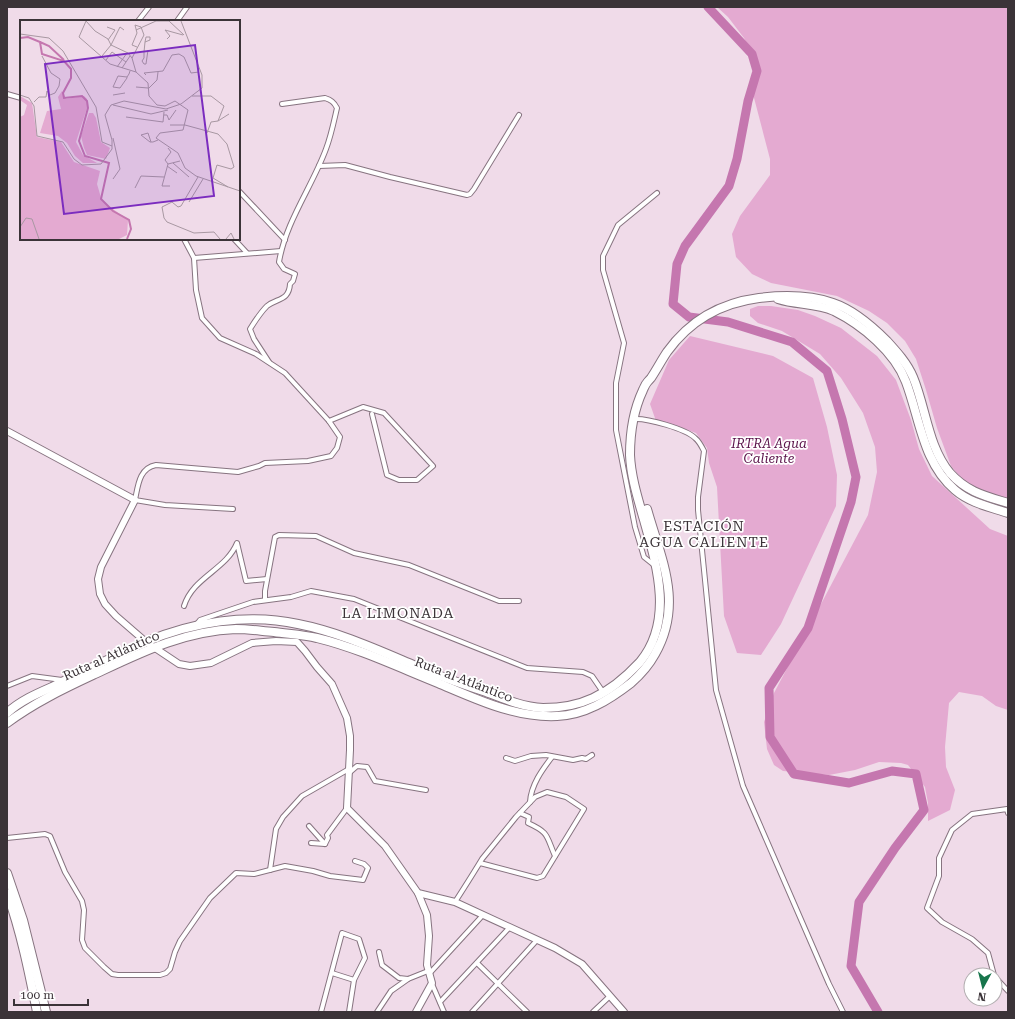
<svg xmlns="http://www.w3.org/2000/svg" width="1015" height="1019" font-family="'Roboto Serif',serif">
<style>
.green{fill:#e4aad1}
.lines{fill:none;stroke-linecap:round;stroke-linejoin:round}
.river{stroke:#c577af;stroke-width:9}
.street-casing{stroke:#877480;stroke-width:6}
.secondary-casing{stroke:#877480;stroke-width:8}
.highway-casing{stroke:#877480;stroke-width:10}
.street{stroke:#fff;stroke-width:4}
.secondary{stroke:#fff;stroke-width:6}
.highway{stroke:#fff;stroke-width:8}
.labels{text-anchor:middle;stroke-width:3.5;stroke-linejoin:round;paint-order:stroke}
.park-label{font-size:13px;font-style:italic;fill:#5b134b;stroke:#fff}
.street-label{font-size:13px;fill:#3b3338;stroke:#fff}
.neighbourhood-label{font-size:14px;letter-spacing:1px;fill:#3b3338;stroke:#fff}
.inset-river{fill:none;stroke:#c577af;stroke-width:2}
.inset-road{fill:none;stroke:#a898a2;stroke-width:1}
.view{fill:#7b2cbf;fill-opacity:0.15;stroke:#7b2cbf;stroke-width:2}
.inset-edge{fill:none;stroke:#3b3338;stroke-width:2}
</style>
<rect width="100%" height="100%" fill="#f0dbe9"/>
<g class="green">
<polygon points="717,7 1008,7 1008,499 991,494 972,487 961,478 951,466 937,428 926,390 916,359 905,341 887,323 869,311 837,296 771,283 752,274 736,257 732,234 740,216 770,175 770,159 753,94 754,77 752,55 744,38 728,17"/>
<polygon points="758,306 771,306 798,310 815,316 841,328 877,356 896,380 911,420 919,449 932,476 990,529 1008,536 1008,710 996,706 982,696 959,692 949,703 945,747 946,767 955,790 950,810 928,821 928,803 925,787 908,765 901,763 879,762 855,770 829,775 783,771 774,765 767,749 764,722 774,693 868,515 877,472 875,447 863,413 841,378 820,354 782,331 758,323 750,316 750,309"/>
<polygon points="690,336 773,356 813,378 827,427 837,475 836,506 781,624 761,655 737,653 724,616 717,487 709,463 707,448 696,433 668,423 656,421 650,404 669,360"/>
</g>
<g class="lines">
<polyline class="river" points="708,7 752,54 757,71 748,101 737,159 729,186 685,246 677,264 673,304 689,317 728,322 792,342 827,371 842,419 856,477 851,502 808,628 769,688 770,737 794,774 849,783 892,771 916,774 924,810 895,848 859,902 851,966 878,1012"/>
<defs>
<g id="street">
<polyline points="138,21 149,7"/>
<polyline points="177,21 187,7"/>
<polyline points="7,94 21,98"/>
<polyline points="319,166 345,165 390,177 467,195 470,194 474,189 519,115"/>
<polyline points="239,191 285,240"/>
<path d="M184 239 194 258 196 290 202 318 220 338 256 354 285 373 329 421 340 437 337 448 331 456 308 461 265 463 259 466 238 472 156 465C139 468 138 486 135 500L165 505 233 509"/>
<polyline points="234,239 247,253"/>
<polyline points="194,258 281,251"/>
<path d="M269 362 254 339 250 329C255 321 260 313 267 306 277 298 289 301 290 284L293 281 295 274 284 269 279 262C286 221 312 187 326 149 331 136 334 121 337 108 334 102 331 100 325 98L282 104"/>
<path d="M634 419C647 418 686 429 695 438 699 441 702 447 704 451L698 497V510L716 690 743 786 829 984 843 1012"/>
<polyline points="329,421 363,407 384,413 433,466 417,480 399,480 387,475 372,414"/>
<polyline points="654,565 644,557 635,527 616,430 616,383 624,343 603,270 603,256 618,225 657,193"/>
<polyline points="265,600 265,591 275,537 279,535 316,536 354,553 409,565 499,601 519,601"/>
<path d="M184 606C193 577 226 570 237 543L246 581 267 579"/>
<polyline points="196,625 200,620 253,602 291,597 311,591 354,599 527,668 583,672 592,676 603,692"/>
<polyline points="7,686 32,676 62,680"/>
<polyline points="506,758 515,761 531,756 546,755 573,760 582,758 586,759 592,755"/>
<polyline points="349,773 357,766 367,767 375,781 426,790"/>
<path d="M530 802C531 785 542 770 552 757"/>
<path d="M520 813 529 817 528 823C550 833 546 836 555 856"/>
<polyline points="309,826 325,844"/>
<polyline points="7,838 45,834 50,836 65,872 82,901 84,910 82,940 85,948 104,967 112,974 118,975 160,975 166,973 170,969 175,952 180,941 210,898 236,873 254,874 285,866 313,871 330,876 363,880 368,868 364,864 355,861"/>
<polyline points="311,843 325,844 328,838 327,835 347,808"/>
<polyline points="270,870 276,829 283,817 302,796 349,769"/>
<path d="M455 902C464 888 473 874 482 859L516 817 535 797 547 792 566 797 584 809 543 876 537 878 480 863"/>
<polyline points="379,952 382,965 399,978 408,979 428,971"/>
<polyline points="477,963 527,1012"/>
<polyline points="332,973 354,980"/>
<polyline points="429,974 483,915"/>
<polyline points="994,975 988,953 972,939 942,922 927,908 939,876 939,858 952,830 972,814 1007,809 1008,813"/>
<polyline points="995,977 1008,991"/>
<polyline points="432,984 444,1012"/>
<polyline points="440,1002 509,928"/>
<polyline points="321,1012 342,933 359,939 365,958 354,980 349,1012"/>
<polyline points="377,1012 391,991 408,979"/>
<polyline points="472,1012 537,940"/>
<polyline points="593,1012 610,996"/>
</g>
<g id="secondary">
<polyline points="7,431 135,500 101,567 98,579 100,594 105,604 116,616 146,642 179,664 190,666 211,663 252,643 276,641 297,642 305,651 317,667 332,684 347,718 350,736 350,750 347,808 385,846 418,893 455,902 555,948 582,964 624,1012"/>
<polyline points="416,1012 432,983 427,965 429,936 427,915 418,893"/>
</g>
<g id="highway">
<path d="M778 299C796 305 816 303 834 311 862 325 895 352 906 382 920 419 923 463 955 490 970 503 990 507 1008 513"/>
<path d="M7 713C20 701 36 694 52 687 69 678 87 670 105 661 119 655 132 648 145 642 193 622 247 613 298 624 339 632 378 650 416 666 439 676 462 684 486 692 504 699 523 707 543 708 560 708 578 705 593 698 611 690 627 676 640 662 674 621 657 566 644 520 638 499 631 477 630 455 630 434 634 409 643 390 647 381 645 385 651 378 657 369 661 361 667 352 690 320 720 303 759 298 783 295 810 295 833 303 854 310 872 326 887 341 897 352 907 363 913 377 926 408 928 447 950 473 967 492 985 496 1008 503"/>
<path d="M7 723C34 703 63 689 93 675 140 653 183 631 236 629 249 629 261 631 274 632 288 634 303 635 317 638 358 648 398 667 438 683 476 699 515 718 557 716 585 715 609 700 631 683 640 675 649 665 655 654 684 603 661 559 647 509"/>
<polyline points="7,873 23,920 46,1012"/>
<path d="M7 893C21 932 29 972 37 1012"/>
</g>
</defs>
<use href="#street" class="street-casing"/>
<use href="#secondary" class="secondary-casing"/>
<use href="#highway" class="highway-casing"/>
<use href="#street" class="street"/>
<use href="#secondary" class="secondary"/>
<use href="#highway" class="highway"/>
</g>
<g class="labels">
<g class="park-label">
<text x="769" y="448">IRTRA Agua<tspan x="769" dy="15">Caliente</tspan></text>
</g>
<g class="street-label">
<text transform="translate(111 655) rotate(-24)" y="5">Ruta al Atlántico</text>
<text transform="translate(464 679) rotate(21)" y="5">Ruta al Atlántico</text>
</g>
<g class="neighbourhood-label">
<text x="704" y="531">ESTACIÓN<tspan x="704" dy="16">AGUA CALIENTE</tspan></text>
<text x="398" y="618">LA LIMONADA</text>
</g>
</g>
<g transform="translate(20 20)">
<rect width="220" height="220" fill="#f0dbe9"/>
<path d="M42 71 46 79 64 76 67 79V88L56 122 63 135 77 143H63L55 136 47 123 38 116 20 113 27 91 41 89 38 77ZM0 76 12 83 17 117 41 122 54 142 80 151 77 164 82 181 108 200 107 215 99 219H0V97L4 95 7 85 0 80ZM69 93H73L76 98 81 122 90 128 86 139 67 135 64 128 61 116Z" fill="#e4aad1"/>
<path class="inset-river" d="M0 18 8 17 20 22 22 34 44 41 51 49V58L43 73 44 78 62 76 67 81 68 88 59 121 65 136 89 143 81 179 93 191 109 200 111 209 107 219M20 22 29 26 44 40"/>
<path class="inset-road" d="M66 1 59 17 90 44 116 52 128 63 129 76 137 85 145 86 155 81 168 90 163 110 140 113 136 118 158 133 165 148 176 156 220 171M66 1 75 11 88 19 91 25 108 33 112 38M115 5 121 7 124 15 112 38 116 52M115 5 117 13 112 25 117 27M87 7 95 10 88 20M116 10 136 1H149L164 15M0 14 29 18 43 31 76 87 82 122 92 126M147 19 150 16 145 10 163 15M125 22 130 20V17H126L125 22 124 32V38L122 41 124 44H126L128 30M91 25 100 7 104 10M82 36 91 25M86 40 92 32 106 42M97 47 107 33M102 48 110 36M126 55 124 53 143 51 152 35 159 34 164 37 171 53 179 52M107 57 98 56 93 67 100 68 107 58V57L109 54 110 51M116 67 128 68M128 69 137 60 138 52M0 75 9 78 14 86 17 116 43 122 54 139 62 145 81 144 92 129V120L85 95 91 85 104 81 146 89 161 84 182 68V55L161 1M93 75 105 73M172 76H191L204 86 198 101 191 102 187 113M14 82 19 77H26L27 71 30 75 35 73 39 66 40 59 31 53 22 36M93 85 131 94 148 90M144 95H147L149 100 156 90M106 97 143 102 144 92M198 101 209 94M150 105H165L198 114 207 124 214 147 211 149 197 145 193 158 208 167M131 122 128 113 121 115 130 122H133L138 120M148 128 151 132 145 140 148 144 142 166H150M153 143 169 157M148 144 160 141M147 146 157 153M178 157 161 186 158 187 152 182 142 187 144 198 147 202 174 213 194 212 200 219M93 159 100 149 93 118M115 168 121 156 144 157M169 182 183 159M0 207 6 198 12 199 19 219M206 219 211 213 214 219"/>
<path class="view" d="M175 25 194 176 44 194 25 44Z"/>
<rect width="220" height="220" class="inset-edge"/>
</g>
<rect width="1015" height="1019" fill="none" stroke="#3b3338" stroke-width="16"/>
<g transform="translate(983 987) rotate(187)"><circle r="19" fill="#ffffff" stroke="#b1adaf"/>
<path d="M0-3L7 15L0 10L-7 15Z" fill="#17754c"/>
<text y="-6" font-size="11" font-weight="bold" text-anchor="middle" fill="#3b3338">N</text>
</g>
<path d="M14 999v6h74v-6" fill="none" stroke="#3b3338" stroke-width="2"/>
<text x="20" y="999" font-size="12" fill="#3b3338" stroke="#ffffff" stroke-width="3" paint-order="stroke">100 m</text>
</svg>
